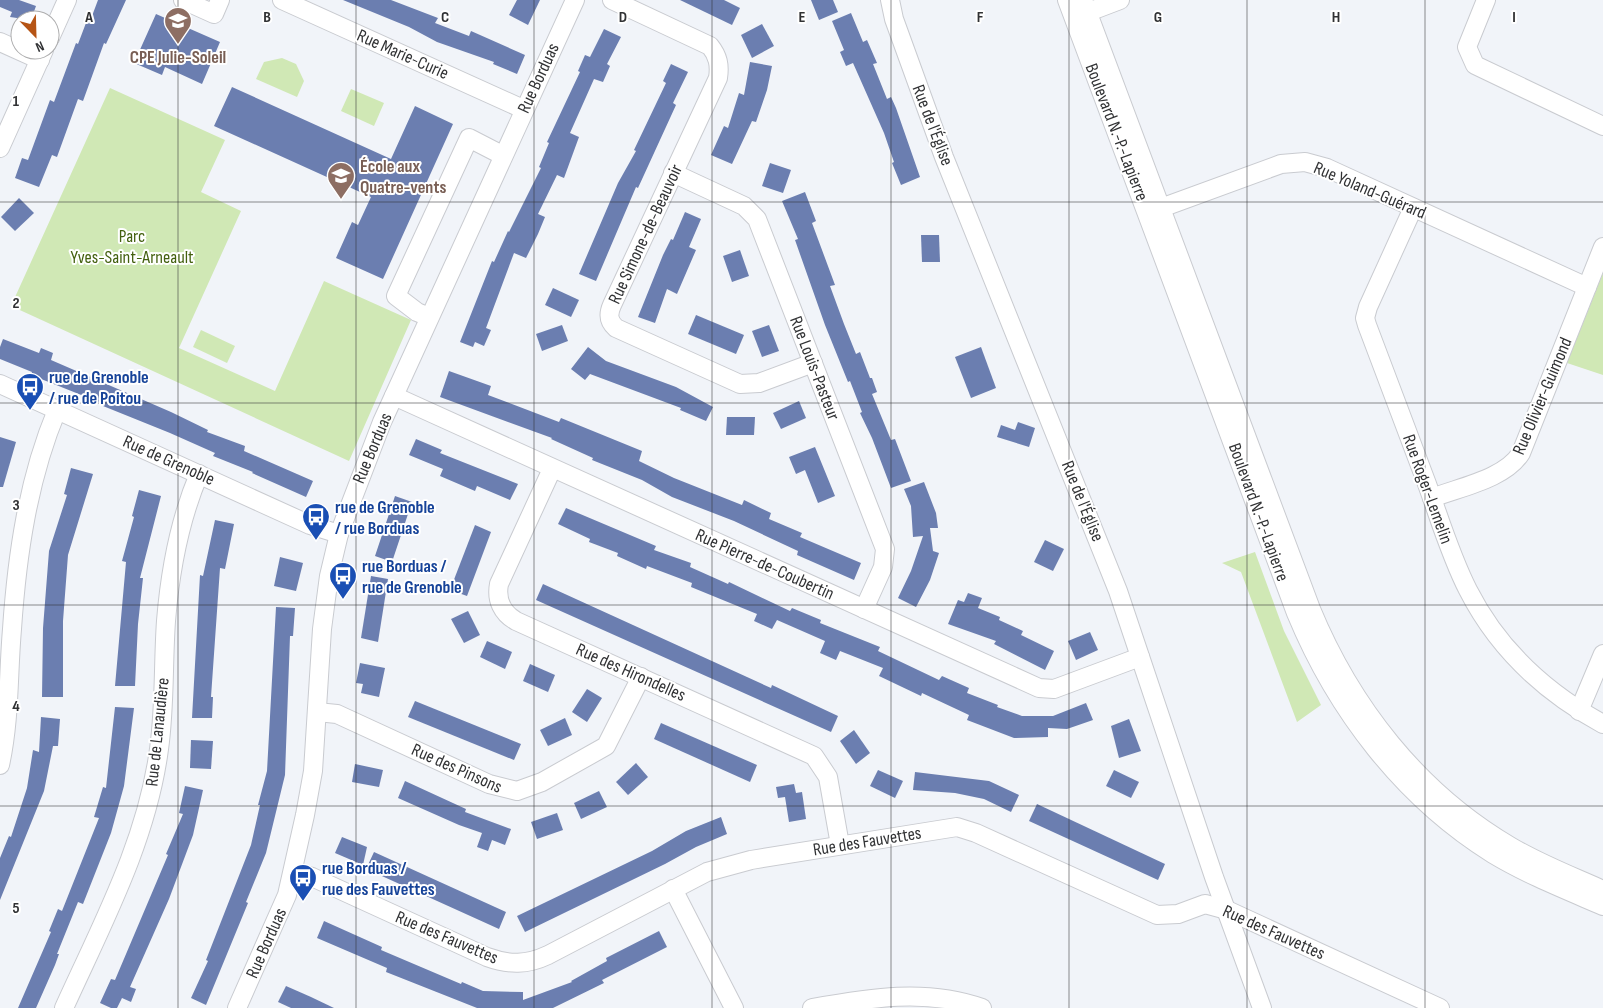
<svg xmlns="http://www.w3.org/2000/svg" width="1603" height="1008" font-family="'Sofia Sans Condensed',sans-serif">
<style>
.green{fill:#d0e8b5}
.building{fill:#6b7eb0}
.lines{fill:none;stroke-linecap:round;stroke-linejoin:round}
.minor-casing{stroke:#c9cbd0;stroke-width:20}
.minor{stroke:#fff;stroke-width:18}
.grid{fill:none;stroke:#313234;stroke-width:1;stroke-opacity:0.55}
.labels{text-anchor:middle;stroke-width:4;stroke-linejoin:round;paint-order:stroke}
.street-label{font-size:18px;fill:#313234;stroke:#fff}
.education-label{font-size:18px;font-weight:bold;fill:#785e54;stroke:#fff}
.park-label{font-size:18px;fill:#43600f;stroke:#fff}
.transit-label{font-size:18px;font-weight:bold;fill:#164399;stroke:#fff;text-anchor:start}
.grid-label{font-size:16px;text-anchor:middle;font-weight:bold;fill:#313234;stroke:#fff;stroke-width:4;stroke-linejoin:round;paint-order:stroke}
</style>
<rect width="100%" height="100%" fill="#f1f4f9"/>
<g class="green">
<polygon points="282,58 296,64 304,81 297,97 256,79 264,62"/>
<polygon points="110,88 225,140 201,192 241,211 179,348 275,391 324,281 411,320 349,461 11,306"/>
<polygon points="351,89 384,103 374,126 341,111"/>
<polygon points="1603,273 1603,375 1567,363"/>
<polygon points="201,330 235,346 227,363 193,347"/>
<polygon points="1255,552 1284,631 1321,705 1297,722 1241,572 1222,563"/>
</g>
<g class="building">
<polygon points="0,0 19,0 36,6 31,20 10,17 12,12 0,7"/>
<polygon points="98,0 126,0 106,44 104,43 83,101 78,99 57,157 52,155 39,187 15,178 22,158 28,160 50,100 54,102 76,43 78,44 89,15 92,16"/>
<polygon points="343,0 391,0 438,18 435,23 469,36 471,31 525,55 517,74 493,64 494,62 437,42 409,27"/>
<polygon points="517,0 540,0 528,25 509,15"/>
<polygon points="680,0 724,0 740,8 732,25"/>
<polygon points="811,0 833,0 838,12 819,20"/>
<polygon points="851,13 863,42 867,40 877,63 873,64 887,99 891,97 896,108 920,177 901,185 892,163 894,162 884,133 853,63 846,66 840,52 844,50 832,21"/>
<polygon points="156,14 220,42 202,84 165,67 162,75 134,63"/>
<polygon points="762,24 774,46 752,58 741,35"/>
<polygon points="604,29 621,37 607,64 610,66 603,82 594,79 570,133 579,137 564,178 557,175 538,214 545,217 538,234 526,258 514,253 486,328 491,330 484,346 475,342 473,347 460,342 492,261 494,262 508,231 509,232 541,168 539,167 549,143 547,142 580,72 578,71 585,55 590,57"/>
<polygon points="750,62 772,66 767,90 756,122 752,121 732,164 711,155 724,126 728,128 739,93 744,95"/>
<polygon points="671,64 688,72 673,103 676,105 638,188 636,187 596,281 579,274 618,183 636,151 634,150 666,83 663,81"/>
<polygon points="232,87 391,159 415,106 453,124 383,279 336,258 352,222 358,225 371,197 214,126"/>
<polygon points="770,163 791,170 783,193 762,186"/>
<polygon points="805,192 816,221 812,223 835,285 830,286 844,324 856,354 860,352 870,378 872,378 877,392 872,394 891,440 895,439 911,481 891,488 872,438 860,413 862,412 850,381 848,382 825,325 795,240 798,239 782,201"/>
<polygon points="19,198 34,213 15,231 1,217"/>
<polygon points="685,212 701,219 689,247 696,250 677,294 667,289 655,323 638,317 663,255 671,239 673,240"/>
<polygon points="921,235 939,235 940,262 922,262"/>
<polygon points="740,250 749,276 732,282 723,256"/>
<polygon points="553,288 579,300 571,317 545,305"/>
<polygon points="696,315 744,335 736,354 688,334"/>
<polygon points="562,325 568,341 542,351 536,334"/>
<polygon points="769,325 779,351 762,357 752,331"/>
<polygon points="3,339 39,353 41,348 53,353 51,360 171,412 208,430 207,432 245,446 244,451 313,481 306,497 252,473 253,472 213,456 215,453 170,433 103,406 104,404 31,375 32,372 0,359 0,347"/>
<polygon points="588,347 606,361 676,387 713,407 706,421 680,410 681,408 590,374 585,380 571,369"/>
<polygon points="981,347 996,388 971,398 955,357"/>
<polygon points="449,371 491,386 488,395 559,422 561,418 642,451 639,461 674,478 742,505 744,500 771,513 769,519 802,533 800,537 861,563 854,580 797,555 798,551 734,521 672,497 642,480 592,460 593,458 551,439 552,438 440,397"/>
<polygon points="799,401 806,418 781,429 773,413"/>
<polygon points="727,417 755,417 754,435 726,435"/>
<polygon points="1018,422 1035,428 1029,447 997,437 1001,425 1015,430"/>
<polygon points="0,437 16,442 3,487 0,487"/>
<polygon points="416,439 442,450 440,453 518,484 510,500 477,486 475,491 440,476 443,469 409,455"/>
<polygon points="815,447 835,496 818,503 805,470 796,474 789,457"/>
<polygon points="71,468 93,474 68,555 63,621 63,697 42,697 43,628 49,551 67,495 64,494"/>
<polygon points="924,482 936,513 938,528 930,528 933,551 939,553 930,580 916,607 898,598 911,571 923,536 913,537 911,506 904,489"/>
<polygon points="139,490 161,496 140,578 143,578 138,624 135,686 115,686 126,562 122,561 134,517 132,516"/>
<polygon points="395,496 412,502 392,562 375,556"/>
<polygon points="566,508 656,546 654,550 691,563 690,567 728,584 729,582 790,611 792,608 821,620 820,623 880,647 878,651 939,680 942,676 969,688 967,693 998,705 997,707 1022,716 1053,716 1086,703 1093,720 1067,729 1048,728 1048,737 1014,738 967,720 969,715 922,693 921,696 879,676 883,668 840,651 836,660 820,653 825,641 777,620 772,629 754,621 757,614 691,587 692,583 647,566 646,569 617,556 618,553 589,542 590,539 558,524"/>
<polygon points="215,520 234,524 225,569 220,568 211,697 213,697 212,718 192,718 200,575 203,576"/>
<polygon points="475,525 491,532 467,596 450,590"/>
<polygon points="1045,540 1064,549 1053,571 1034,562"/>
<polygon points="280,557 303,563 296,591 274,586"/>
<polygon points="371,576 388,579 378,642 361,638"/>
<polygon points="543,584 771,688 772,685 838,716 831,732 536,600"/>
<polygon points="968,593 982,598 978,608 1000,617 999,620 1023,631 1021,635 1054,651 1045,670 994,644 996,641 948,624 958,600 964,602"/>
<polygon points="276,607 295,608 293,636 290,636 285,775 266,853 246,902 248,903 206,1005 191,998 208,961 206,960 251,845 260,805 258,805 267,771"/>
<polygon points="468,611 480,635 464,643 451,619"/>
<polygon points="1090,632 1098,650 1076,660 1068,641"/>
<polygon points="487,641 512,652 505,669 480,657"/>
<polygon points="360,663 385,668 379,697 361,693 363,684 356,683"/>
<polygon points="530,664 555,675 548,692 523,681"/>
<polygon points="587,689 602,698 587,722 572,712"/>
<polygon points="415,701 521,744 514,760 408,717"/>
<polygon points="115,707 134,708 124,786 111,833 83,904 78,902 57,954 59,954 55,965 36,1008 18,1008 51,932 49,931 58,909 62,911 99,818 94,817 103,787 106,788"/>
<polygon points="41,717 60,719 58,746 53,746 44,791 0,900 0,858 9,836 11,837 27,788 33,750 39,752"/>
<polygon points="565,718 572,735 548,746 540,730"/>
<polygon points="1129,719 1141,751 1119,758 1111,726"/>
<polygon points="661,723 757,765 750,782 654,739"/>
<polygon points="854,730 870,753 856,764 840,741"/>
<polygon points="191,740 213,741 211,769 190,768"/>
<polygon points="636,763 648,777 628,795 616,782"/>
<polygon points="355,764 383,770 379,787 352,782"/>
<polygon points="878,770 903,781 895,798 870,786"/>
<polygon points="1114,770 1139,782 1131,798 1106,786"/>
<polygon points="915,772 989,781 1019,795 1011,812 984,799 955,793 913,790"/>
<polygon points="405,781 466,809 465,812 511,829 505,845 492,840 488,851 477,847 482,833 459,825 398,798"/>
<polygon points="794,784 796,793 802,792 806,819 789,822 785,797 778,798 776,787"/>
<polygon points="185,786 203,790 193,835 169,899 130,987 136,989 131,1002 122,998 117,1008 111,1008 100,1003 111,979 115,980 168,855 166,854 183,814 179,813"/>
<polygon points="599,791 607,807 581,819 574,803"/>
<polygon points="1037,804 1165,864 1158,880 1029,821"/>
<polygon points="557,813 563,830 537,839 531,822"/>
<polygon points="721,817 727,834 696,847 665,864 525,932 517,916 652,851 686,831"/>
<polygon points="342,837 367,847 363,865 335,853"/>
<polygon points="374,852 506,912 499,929 373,872 374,870 367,867"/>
<polygon points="324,921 382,947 381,950 461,984 462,982 483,991 523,992 523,1000 572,982 571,981 607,961 606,958 659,931 667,947 602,980 604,983 553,1008 477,1008 386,972 387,968 317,938"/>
<polygon points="286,986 311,997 334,1008 291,1008 278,1002"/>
</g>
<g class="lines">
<defs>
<g id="minor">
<polyline points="183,0 214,14 220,0"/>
<polyline points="282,0 523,109"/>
<path d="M612 0 710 46C718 56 720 65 718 78L612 305C608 314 608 321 616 328L740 384 759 383 813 363"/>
<polyline points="890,0 894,19 944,157 1118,591 1214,877 1262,1008"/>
<path d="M1067 0 1296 613C1336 710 1403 798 1493 854 1528 875 1566 890 1603 906"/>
<path d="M1083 0 1311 609C1351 706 1418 792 1510 846 1540 864 1572 876 1603 890"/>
<polyline points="1486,0 1467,47 1475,65 1603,126"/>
<polyline points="1078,16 1120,0"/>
<polyline points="50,38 67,0"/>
<polyline points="0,42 40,60"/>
<polyline points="0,148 44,50"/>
<polyline points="673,173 744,206 757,219 885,549 883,567 864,609"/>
<path d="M1413 208 1368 307 1365 318 1367 325C1387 378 1407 431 1427 484 1440 520 1451 557 1468 590 1498 649 1546 693 1603 724"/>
<polyline points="1150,212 1281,164 1305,162 1327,168 1587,287"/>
<polyline points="429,317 417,312 396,296 469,138 502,155"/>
<polyline points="0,384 310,525 339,534"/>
<polyline points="394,396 1039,688 1054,689 1140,657"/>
<path d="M552 469 499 584C496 600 502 613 516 621L814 756 828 777 840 845"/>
<path d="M1432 498C1460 487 1505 479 1521 453L1603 247"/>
<polyline points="1579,711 1603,654"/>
<polyline points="317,712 337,714 489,784 517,791 542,782 606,746 641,677"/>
<path d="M0 765C10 719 8 675 12 629 17 555 28 479 57 410"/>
<path d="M293 872 312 877 487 957C509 965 527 965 548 955L707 872 751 860 957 827 976 833 1157 915 1178 914 1205 904 1227 910 1440 1008"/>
<polyline points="673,889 734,1008"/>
<path d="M64 1008C102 924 147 841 159 749 165 707 163 664 166 621 170 571 180 519 199 474"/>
<polyline points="237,1008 287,895 305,815 313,771 322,629 329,576 339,534 382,422 575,0"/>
<path d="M812 1008C869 998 926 988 982 1008"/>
</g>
</defs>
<use href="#minor" class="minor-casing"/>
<use href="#minor" class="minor"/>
</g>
<path class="grid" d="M178 0V1008M356 0V1008M534 0V1008M712 0V1008M891 0V1008M1069 0V1008M1247 0V1008M1425 0V1008M0 202H1603M0 403H1603M0 605H1603M0 806H1603"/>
<defs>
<symbol id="school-pin" viewBox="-11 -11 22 30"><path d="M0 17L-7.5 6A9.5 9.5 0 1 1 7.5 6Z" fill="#8d6e63" stroke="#fff"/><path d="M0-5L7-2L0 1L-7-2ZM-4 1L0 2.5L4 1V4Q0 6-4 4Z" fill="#fff"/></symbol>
<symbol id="bus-pin" viewBox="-11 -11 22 30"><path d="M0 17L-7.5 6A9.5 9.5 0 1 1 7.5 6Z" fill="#1a4fb4" stroke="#fff"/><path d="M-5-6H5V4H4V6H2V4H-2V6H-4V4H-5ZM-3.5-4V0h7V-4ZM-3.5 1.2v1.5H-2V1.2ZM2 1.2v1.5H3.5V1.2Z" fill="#fff"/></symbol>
</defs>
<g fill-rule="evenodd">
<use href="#school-pin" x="162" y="5" width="32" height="43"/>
<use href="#school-pin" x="325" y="160" width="32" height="43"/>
<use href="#bus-pin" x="14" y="371" width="32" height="43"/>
<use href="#bus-pin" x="300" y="501" width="32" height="43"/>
<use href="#bus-pin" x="327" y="560" width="32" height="43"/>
<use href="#bus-pin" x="287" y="862" width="32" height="43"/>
</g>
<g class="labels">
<g class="street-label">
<text transform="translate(403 54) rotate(24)" y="6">Rue Marie-Curie</text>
<text transform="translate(538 78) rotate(-65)" y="6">Rue Borduas</text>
<text transform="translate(933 125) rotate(69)" y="6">Rue de l'Église</text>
<text transform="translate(1117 132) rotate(69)" y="6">Boulevard N.-P.-Lapierre</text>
<text transform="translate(1370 190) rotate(23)" y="6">Rue Yoland-Guérard</text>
<text transform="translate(645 234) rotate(-65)" y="6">Rue Simone-de-Beauvoir</text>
<text transform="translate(815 368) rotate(69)" y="6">Rue Louis-Pasteur</text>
<text transform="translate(1542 396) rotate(-67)" y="6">Rue Olivier-Guimond</text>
<text transform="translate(372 448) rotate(-67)" y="6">Rue Borduas</text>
<text transform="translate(169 460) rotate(24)" y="6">Rue de Grenoble</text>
<text transform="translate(1428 489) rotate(70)" y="6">Rue Roger-Lemelin</text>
<text transform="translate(1083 501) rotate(68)" y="6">Rue de l'Église</text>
<text transform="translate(1259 512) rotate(70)" y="6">Boulevard N.-P.-Lapierre</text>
<text transform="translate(765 564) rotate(24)" y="6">Rue Pierre-de-Coubertin</text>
<text transform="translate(631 672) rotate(24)" y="6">Rue des Hirondelles</text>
<text transform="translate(157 732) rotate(-84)" y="6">Rue de Lanaudière</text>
<text transform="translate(457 768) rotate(24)" y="6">Rue des Pinsons</text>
<text transform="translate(867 841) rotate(-9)" y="6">Rue des Fauvettes</text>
<text transform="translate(1274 932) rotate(24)" y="6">Rue des Fauvettes</text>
<text transform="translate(447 937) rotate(23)" y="6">Rue des Fauvettes</text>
<text transform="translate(266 943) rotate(-66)" y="6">Rue Borduas</text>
</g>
<g class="education-label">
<text x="178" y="63">CPE Julie-Soleil</text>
<text x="360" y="172" text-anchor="start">École aux<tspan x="360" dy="21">Quatre-vents</tspan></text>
</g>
<g class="park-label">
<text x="132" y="242">Parc<tspan x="132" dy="21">Yves-Saint-Arneault</tspan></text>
</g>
<g class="transit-label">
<text x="49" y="383">rue de Grenoble<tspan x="49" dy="21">/ rue de Poitou</tspan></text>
<text x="335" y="513">rue de Grenoble<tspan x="335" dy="21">/ rue Borduas</tspan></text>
<text x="362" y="572">rue Borduas /<tspan x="362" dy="21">rue de Grenoble</tspan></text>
<text x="322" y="874">rue Borduas /<tspan x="322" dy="21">rue des Fauvettes</tspan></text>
</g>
</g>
<g class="grid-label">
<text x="89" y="22">A</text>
<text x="267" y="22">B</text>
<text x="445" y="22">C</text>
<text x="623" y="22">D</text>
<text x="802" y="22">E</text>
<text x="980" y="22">F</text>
<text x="1158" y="22">G</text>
<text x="1336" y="22">H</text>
<text x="1514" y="22">I</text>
<text x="16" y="106">1</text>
<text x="16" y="308">2</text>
<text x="16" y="510">3</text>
<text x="16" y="711">4</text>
<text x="16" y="913">5</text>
</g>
<g transform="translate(35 35) rotate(157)"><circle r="24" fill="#ffffff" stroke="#adadae"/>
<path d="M0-4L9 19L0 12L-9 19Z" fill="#b65415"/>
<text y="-8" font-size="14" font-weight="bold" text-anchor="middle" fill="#313234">N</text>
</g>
</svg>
